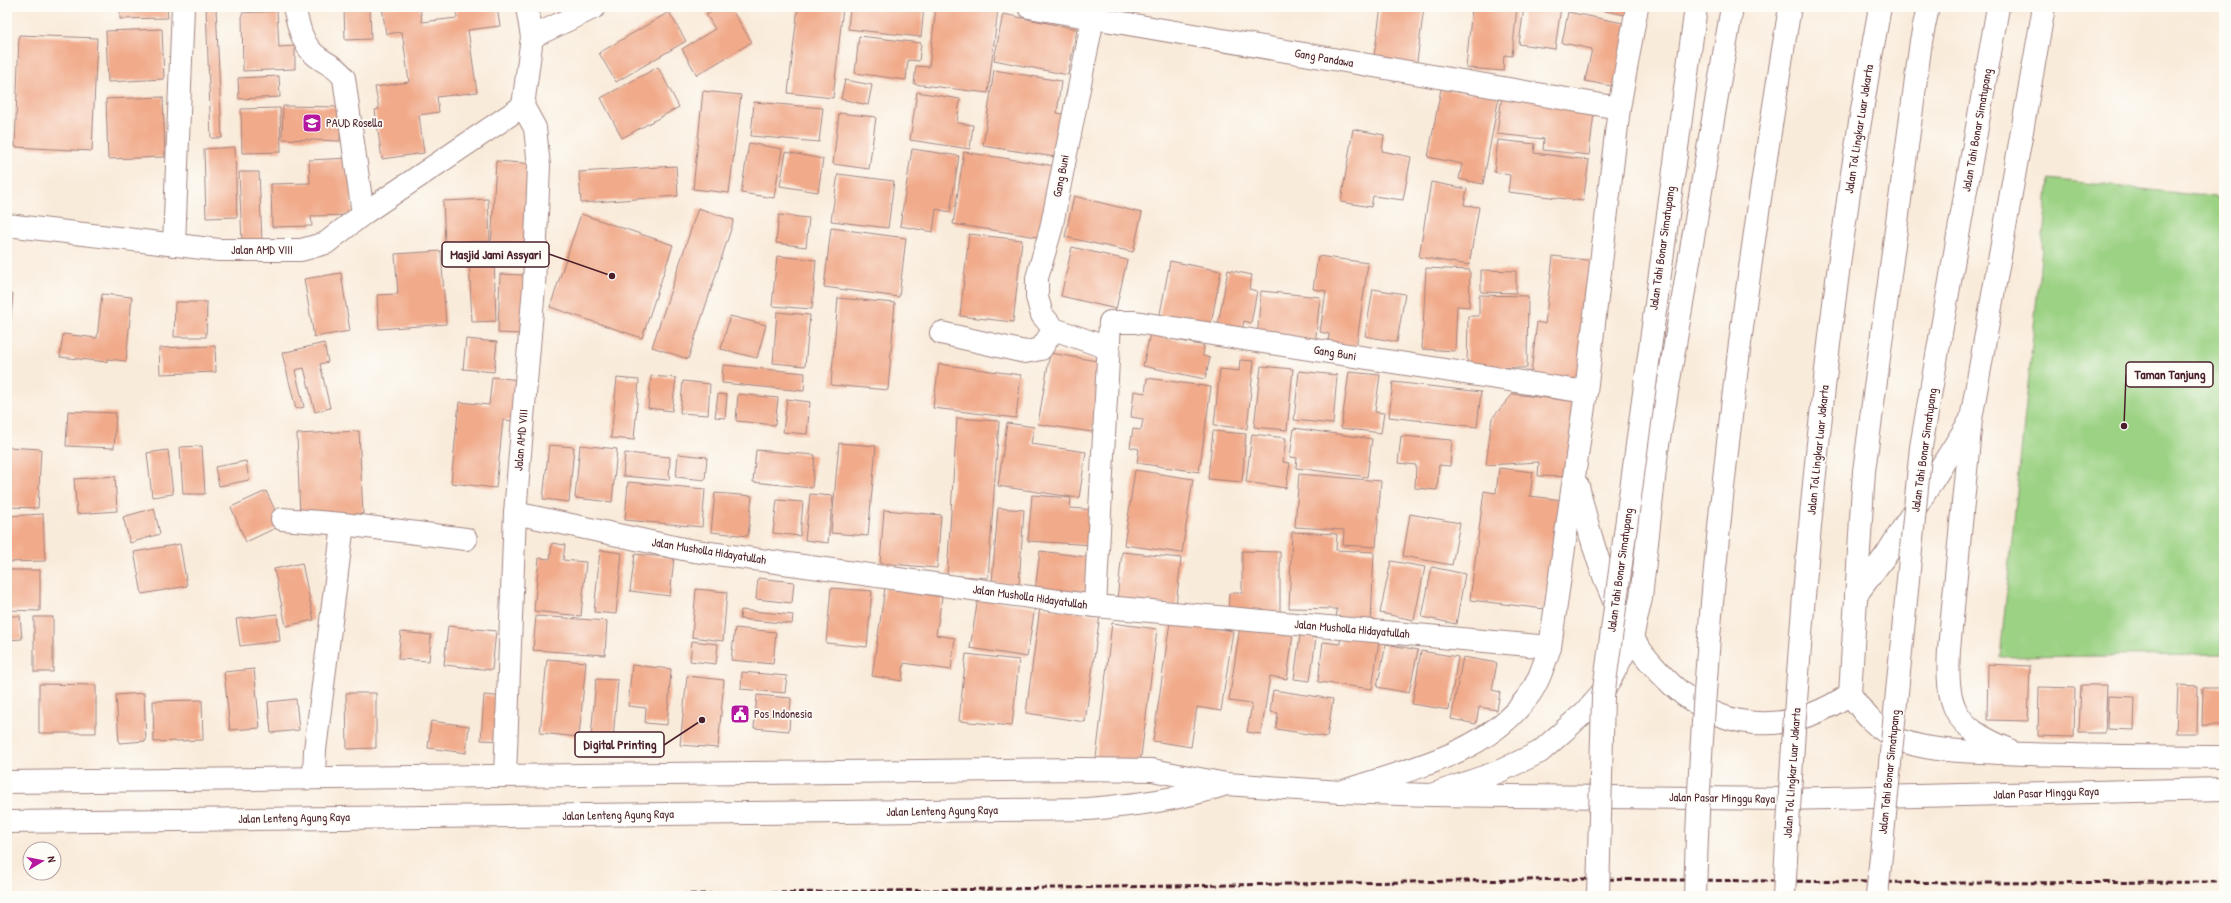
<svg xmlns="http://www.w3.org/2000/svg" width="2231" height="903" font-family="'Patrick Hand',sans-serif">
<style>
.green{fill:#9bd283;stroke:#727857}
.building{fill:#f1aa8a}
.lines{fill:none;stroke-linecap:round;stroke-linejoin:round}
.street-casing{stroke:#a28582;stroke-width:24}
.primary-casing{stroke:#a28582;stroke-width:24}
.highway-casing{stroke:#a28582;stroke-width:24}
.street{stroke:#fff;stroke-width:22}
.primary{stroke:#fff;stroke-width:22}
.highway{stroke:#fff;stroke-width:22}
.rail{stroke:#4a1f2b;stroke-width:3;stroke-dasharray:6 3;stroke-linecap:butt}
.highway-bridge-casing{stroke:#a28582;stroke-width:24;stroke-linecap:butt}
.highway-bridge{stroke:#fff;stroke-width:22}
.labels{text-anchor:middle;stroke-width:3.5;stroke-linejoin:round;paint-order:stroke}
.street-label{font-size:12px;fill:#4a1f2b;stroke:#fdfcf7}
.poi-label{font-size:12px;fill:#4a1f2b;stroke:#fdfcf7;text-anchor:start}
.leader{fill:none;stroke:#4a1f2b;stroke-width:1.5}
.callout-dot{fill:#4a1f2b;stroke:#fdfcf7;stroke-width:1.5}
.callout{fill:#fdfcf7;stroke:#4a1f2b;stroke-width:1.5}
.callout-label{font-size:13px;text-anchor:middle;font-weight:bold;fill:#4a1f2b}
</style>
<rect width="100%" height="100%" fill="#fdfcf7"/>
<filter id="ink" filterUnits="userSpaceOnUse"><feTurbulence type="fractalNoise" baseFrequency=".025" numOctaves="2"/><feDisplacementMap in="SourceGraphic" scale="8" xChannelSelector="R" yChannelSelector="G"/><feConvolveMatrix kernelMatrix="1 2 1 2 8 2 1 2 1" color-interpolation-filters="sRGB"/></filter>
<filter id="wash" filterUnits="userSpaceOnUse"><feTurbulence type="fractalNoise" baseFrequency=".012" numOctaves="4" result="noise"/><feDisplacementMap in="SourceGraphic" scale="16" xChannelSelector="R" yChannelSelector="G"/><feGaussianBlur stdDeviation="0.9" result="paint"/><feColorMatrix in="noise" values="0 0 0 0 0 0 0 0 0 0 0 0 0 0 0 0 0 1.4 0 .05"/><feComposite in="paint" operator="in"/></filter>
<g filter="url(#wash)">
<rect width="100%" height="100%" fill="#f9ebda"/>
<polygon class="green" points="2049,179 2224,198 2224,655 2000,657"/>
<g id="blocks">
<g class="building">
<polygon points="120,7 167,7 168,18 120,19"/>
<polygon points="206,7 216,7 222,138 211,138"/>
<polygon points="344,7 370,7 371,39 345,40"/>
<polygon points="382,7 420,7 422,22 457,18 456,7 497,7 500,26 468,30 477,92 437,97 439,112 419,115 424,153 382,159 375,110 379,109 375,87 409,82 402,32 386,34"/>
<polygon points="718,7 730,7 752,42 697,75 682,49 715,29 706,14"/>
<polygon points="798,7 843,7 833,98 788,93"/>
<polygon points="850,7 924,7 921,37 848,29"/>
<polygon points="936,7 980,7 998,9 988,93 914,84 916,66 929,67"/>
<polygon points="1381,7 1424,7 1416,69 1373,63"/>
<polygon points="1472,7 1517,7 1512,56 1504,55 1503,71 1466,68"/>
<polygon points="1524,7 1561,7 1555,49 1519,44"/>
<polygon points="1586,7 1631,7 1630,16"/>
<polygon points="277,11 279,47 295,46 295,69 243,71 242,13"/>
<polygon points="669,12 686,41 616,82 599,53"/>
<polygon points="1568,12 1628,24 1616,87 1585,81 1592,49 1562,43"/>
<polygon points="1003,14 1077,29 1068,75 994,60"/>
<polygon points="162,29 164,79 108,82 106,31"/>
<polygon points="19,35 97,38 92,151 15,147"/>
<polygon points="859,36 921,43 919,61 908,60 906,80 855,73"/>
<polygon points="658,67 679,107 622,138 601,98"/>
<polygon points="994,70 1061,81 1057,113 1068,115 1062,158 983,146"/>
<polygon points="279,76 280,97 239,99 238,78"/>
<polygon points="845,80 872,85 868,105 841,99"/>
<polygon points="1473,85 1500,91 1483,184 1459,179 1462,164 1428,157 1441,89 1471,94"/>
<polygon points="703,91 741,95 729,193 693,189"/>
<polygon points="917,92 960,99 957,123 973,125 970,149 910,140"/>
<polygon points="1502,95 1595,105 1589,155 1543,150 1544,139 1497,134"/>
<polygon points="163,97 165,157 108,159 106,99"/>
<polygon points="754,102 823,108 819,142 751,136"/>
<polygon points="283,106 341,107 340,141 282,139"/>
<polygon points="280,108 281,152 242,153 241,109"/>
<polygon points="839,113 876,117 869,169 833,164"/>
<polygon points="1353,129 1384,135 1382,151 1411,157 1403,200 1373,196 1371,207 1341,202"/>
<polygon points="1498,140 1535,144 1534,153 1589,160 1583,201 1508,192 1510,175 1494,172"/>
<polygon points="749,143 782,149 774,198 741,193"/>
<polygon points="235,147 237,217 206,218 204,149"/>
<polygon points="912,149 959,156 950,212 936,209 933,232 900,226"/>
<polygon points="786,152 823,159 818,192 780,186"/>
<polygon points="964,152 1055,166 1044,238 953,224"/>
<polygon points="350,158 352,215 311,216 312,226 272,227 271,184 310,183 309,160"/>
<polygon points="496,161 535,164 529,250 491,247"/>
<polygon points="676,166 678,196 581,203 579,172"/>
<polygon points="239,172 259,172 262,242 242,243"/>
<polygon points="838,174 894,181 888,228 831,221"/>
<polygon points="1431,182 1467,189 1464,205 1479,207 1469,265 1419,257"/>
<polygon points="1074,196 1142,213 1133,252 1065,237"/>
<polygon points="488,199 490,241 445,243 443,201"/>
<polygon points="698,208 734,220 688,359 652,347"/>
<polygon points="581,214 673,245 642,338 550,307"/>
<polygon points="779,215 809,218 806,247 776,243"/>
<polygon points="831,228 906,238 899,297 824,287"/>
<polygon points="969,234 1022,240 1013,322 960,316"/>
<polygon points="1072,247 1127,260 1116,309 1061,296"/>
<polygon points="441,251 446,324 379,329 377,295 398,294 395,254"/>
<polygon points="777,256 816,260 812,309 772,306"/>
<polygon points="1318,256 1368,263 1356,348 1328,344 1329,334 1320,332 1326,291 1313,289"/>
<polygon points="1553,256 1595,261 1581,388 1530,382 1537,322 1545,324"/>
<polygon points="494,258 496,321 472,322 469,259"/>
<polygon points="1170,261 1221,271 1210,329 1159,319"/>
<polygon points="1426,268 1470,270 1469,307 1457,306 1455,351 1422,349"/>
<polygon points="1228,270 1252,275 1249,289 1257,291 1251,323 1244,321 1241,335 1217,330"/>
<polygon points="1481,270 1516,271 1516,293 1481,292"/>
<polygon points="341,273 350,331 314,337 304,279"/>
<polygon points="500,274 524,275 522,334 498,333"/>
<polygon points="1373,289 1405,294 1397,342 1365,336"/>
<polygon points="1261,291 1320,297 1315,345 1257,339"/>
<polygon points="7,294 13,294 8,352 7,352"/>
<polygon points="102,294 132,297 126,361 107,359 107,362 60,357 63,334 97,338"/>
<polygon points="1479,295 1528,296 1527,368 1467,367 1468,316 1479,316"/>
<polygon points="838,298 895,303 888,390 831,385"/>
<polygon points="175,302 207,302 206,337 174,337"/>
<polygon points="777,312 810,315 805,366 773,363"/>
<polygon points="730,316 766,325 757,358 721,349"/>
<polygon points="1150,334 1204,346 1203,356 1210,358 1205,379 1143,366"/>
<polygon points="466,339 497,342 494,372 463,369"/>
<polygon points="324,343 328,362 320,364 330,408 315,412 304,368 295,370 304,407 296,409 282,353"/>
<polygon points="215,346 216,372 160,374 159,348"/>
<polygon points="1050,353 1103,362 1092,432 1038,424"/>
<polygon points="1240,360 1254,361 1247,429 1214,425 1220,369 1239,371"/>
<polygon points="939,364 1021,375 1016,418 933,408"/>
<polygon points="723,365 805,373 804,391 722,383"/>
<polygon points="1261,366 1293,369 1287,430 1254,427"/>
<polygon points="1299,371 1337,375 1333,424 1294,420"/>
<polygon points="1349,372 1380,375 1375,412 1384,413 1381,433 1341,428"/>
<polygon points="651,376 676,378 672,411 648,408"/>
<polygon points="492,377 520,380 515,421 503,420 496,488 451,483 459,402 489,405"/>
<polygon points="617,378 639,380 634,440 611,438"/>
<polygon points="1147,378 1211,387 1199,472 1137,463 1139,449 1130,447 1133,429 1141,430 1143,419 1131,417 1134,391 1145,393"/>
<polygon points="683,381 710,384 708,415 680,413"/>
<polygon points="1393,382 1481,392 1477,427 1389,417"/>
<polygon points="718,394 727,395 725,418 715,417"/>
<polygon points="738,394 778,398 775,425 736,421"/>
<polygon points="1513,394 1580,402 1572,477 1538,476 1539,462 1486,465 1492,418"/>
<polygon points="787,399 810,402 807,434 783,432"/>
<polygon points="68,411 116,413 114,448 66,446"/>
<polygon points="957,418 999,421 988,578 947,575"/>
<polygon points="1007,423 1034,427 1031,444 1086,452 1079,498 998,486"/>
<polygon points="1294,428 1372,439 1367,477 1296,468 1297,458 1290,457"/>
<polygon points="359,431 363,514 300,517 297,434"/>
<polygon points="1213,431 1246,434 1242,482 1208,479"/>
<polygon points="1252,434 1286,438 1283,462 1290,463 1286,488 1246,482"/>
<polygon points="1401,436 1452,440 1450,466 1439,465 1437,490 1415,488 1416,465 1398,463"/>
<polygon points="839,443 876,446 868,536 831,533"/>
<polygon points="549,445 574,447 569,502 543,499"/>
<polygon points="580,445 617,449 612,502 575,498"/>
<polygon points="202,446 205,494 183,494 180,447"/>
<polygon points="7,447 41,449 38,508 7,507"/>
<polygon points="168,450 173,494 152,497 147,453"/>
<polygon points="756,450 815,455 812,488 753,482"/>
<polygon points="625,453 670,457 669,480 623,476"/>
<polygon points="678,454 707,457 705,480 676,477"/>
<polygon points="246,461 249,480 219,486 215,467"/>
<polygon points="1499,468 1533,472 1530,496 1570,501 1553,610 1470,600 1484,491 1496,493"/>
<polygon points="1135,470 1193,479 1182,553 1124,545"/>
<polygon points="1299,474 1381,481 1376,547 1343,545 1344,530 1295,527"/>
<polygon points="115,476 117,511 77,514 74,479"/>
<polygon points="628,482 705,489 702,527 625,520"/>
<polygon points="266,491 282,525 246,542 231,507"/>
<polygon points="715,493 752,496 748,536 711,532"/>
<polygon points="810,494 833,496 828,543 805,540"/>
<polygon points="1032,495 1071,498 1070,508 1096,510 1094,545 1028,541"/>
<polygon points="777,500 803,502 800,536 773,533"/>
<polygon points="154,508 160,534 130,543 123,517"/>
<polygon points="998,508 1024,510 1019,584 992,583"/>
<polygon points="884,510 941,515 937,568 880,563"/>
<polygon points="43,514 45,561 7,562 7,516"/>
<polygon points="1410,514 1460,523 1452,565 1403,556"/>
<polygon points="1292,532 1337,534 1336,550 1374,552 1371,623 1336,621 1337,609 1289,608"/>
<polygon points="552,543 565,545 563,560 586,562 581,616 534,611 539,558 550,559"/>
<polygon points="180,544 187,586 142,594 134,552"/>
<polygon points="600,550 622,553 616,614 594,612"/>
<polygon points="1040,551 1095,558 1091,597 1035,590"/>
<polygon points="1242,551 1280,552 1280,617 1228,616 1229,593 1242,593"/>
<polygon points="1122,552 1181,558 1176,606 1117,600"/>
<polygon points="635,554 674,558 670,596 630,591"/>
<polygon points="1391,561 1425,567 1414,620 1380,613"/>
<polygon points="302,563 314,620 286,626 274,569"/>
<polygon points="1432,567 1465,574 1456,624 1422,617"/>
<polygon points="7,570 40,570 40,611 7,610"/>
<polygon points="758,578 794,582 792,603 756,599"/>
<polygon points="831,588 872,591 867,647 826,643"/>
<polygon points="885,588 942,597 936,635 955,638 951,670 904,663 902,681 872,676"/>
<polygon points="696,589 727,592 723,641 692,637"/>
<polygon points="978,598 1035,607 1027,657 970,648"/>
<polygon points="1040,607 1100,615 1085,722 1026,713"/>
<polygon points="741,610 793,615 792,624 740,619"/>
<polygon points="277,614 280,641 240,646 236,619"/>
<polygon points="7,616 20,616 22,639 7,640"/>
<polygon points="536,616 607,621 605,655 533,650"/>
<rect x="34" y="617" width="19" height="55"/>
<polygon points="1170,622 1233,631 1221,711 1197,707 1191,747 1153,741"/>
<polygon points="1112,623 1157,629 1140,764 1096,758"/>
<polygon points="448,626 496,631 492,670 444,665"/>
<polygon points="1240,626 1293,634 1287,679 1270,676 1261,734 1247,732 1252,704 1229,701"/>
<polygon points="735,628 776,632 773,664 731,660"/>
<polygon points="401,632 431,635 429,661 398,659"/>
<polygon points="1300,635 1316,638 1310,681 1294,679"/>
<polygon points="1341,636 1379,641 1372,689 1318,682 1323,642 1340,644"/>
<polygon points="692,641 718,644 716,664 690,661"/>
<polygon points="1386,644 1418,650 1409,693 1377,687"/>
<polygon points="1421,651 1458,657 1449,710 1412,704"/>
<polygon points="966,654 1019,660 1012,726 959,721"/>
<polygon points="1463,657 1497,663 1492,690 1500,692 1497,710 1479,707 1476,724 1451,719"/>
<polygon points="547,659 586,662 579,737 540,733"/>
<polygon points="1988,664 2030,666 2028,721 1987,720"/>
<polygon points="632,665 671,669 667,725 645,723 646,708 628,706"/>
<polygon points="254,669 260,728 230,730 224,672"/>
<polygon points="742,672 787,676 785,693 741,689"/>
<polygon points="687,676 724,680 718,748 680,745"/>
<polygon points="596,679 618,680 612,751 590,749"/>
<polygon points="39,684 96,685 96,733 39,733"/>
<polygon points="2081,685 2107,685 2105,733 2079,733"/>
<polygon points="2178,685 2198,686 2197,733 2176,733"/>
<polygon points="2039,687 2075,688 2074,737 2038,736"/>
<polygon points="2203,688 2224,688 2224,725 2202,725"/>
<polygon points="1273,690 1333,699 1327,737 1276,729 1278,713 1270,712"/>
<polygon points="144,693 146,741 119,743 116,695"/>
<polygon points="346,693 376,693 376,748 347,749"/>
<polygon points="484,695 506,697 504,741 481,740"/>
<polygon points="757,695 791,698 789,731 754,728"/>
<polygon points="2108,696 2135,697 2134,730 2107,729"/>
<polygon points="296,699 299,730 271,733 268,702"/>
<polygon points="202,700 203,740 154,742 153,701"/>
<polygon points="431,721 469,726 466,753 428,748"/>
</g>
</g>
</g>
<g filter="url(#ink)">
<use href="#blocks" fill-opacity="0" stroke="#a28582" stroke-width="1"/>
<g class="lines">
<defs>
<g id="street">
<path d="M294 7C298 23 301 41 313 53 324 64 335 64 344 78L363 214"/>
<polyline points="1029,7 1619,108"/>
<polyline points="1093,18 1051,229 1037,278 1037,297 1042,315 1054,329 1108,348"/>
<polyline points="532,37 595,7"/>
<polyline points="7,225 219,250 301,250 326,243 363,214 523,106"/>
<polyline points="174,245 183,7"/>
<polyline points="941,333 1025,352 1041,349 1054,329"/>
<polyline points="515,513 688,550 1095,606 1550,647"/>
<polyline points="282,519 343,524"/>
<polyline points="1095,606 1110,322 1135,322 1586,392"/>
<polyline points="505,776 515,513 534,287 539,166 535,128 523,106 532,37 527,7"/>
<polyline points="314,778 315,750 343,524 466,539"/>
</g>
<g id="primary">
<polyline points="7,782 1080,769 1152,770 1226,784 1341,792 1431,795 1784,799 2224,789"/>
<path d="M7 822 1088 809C1135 805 1178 800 1223 785"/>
</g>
<g id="highway">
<path d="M1928 7 1921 41 1864 471 1850 694C1864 714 1877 730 1900 740 1931 752 1967 751 1999 753 2074 756 2149 756 2224 757"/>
<path d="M1578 486C1590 538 1605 590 1632 637 1640 651 1651 664 1662 675 1717 733 1785 738 1850 694"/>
<polyline points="1856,595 1886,555 1968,424"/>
<path d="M2008 749C1953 727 1946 706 1949 649L1971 419 2044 7"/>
<path d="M1341 792C1404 770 1483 756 1526 699 1538 685 1544 664 1550 647L1586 392 1619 108 1637 7"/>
<polyline points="1431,795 1498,772 1540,752 1585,712 1605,689 1632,638 1641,598 1657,451 1732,7"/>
</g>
</defs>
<use href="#street" class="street-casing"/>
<use href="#primary" class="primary-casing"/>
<use href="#highway" class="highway-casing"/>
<use href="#street" class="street"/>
<use href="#primary" class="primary"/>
<use href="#highway" class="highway"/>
<polyline class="rail" points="591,896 1580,879 1970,883 2224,882"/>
<defs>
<g id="highway-bridge">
<polyline points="1598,896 1603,697 1696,7"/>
<path d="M1695 896C1703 598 1741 301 1790 7"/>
<path d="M1784 896C1800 598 1825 300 1880 7"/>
<polyline points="1877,896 1921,447 1998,7"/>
</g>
</defs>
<use href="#highway-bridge" class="highway-bridge-casing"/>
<use href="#highway-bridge" class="highway-bridge"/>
</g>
</g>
<defs>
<symbol id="school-square" viewBox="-11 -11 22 22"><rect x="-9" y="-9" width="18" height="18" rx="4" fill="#b5179e" stroke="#fdfcf7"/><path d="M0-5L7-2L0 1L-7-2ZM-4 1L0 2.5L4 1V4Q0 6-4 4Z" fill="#fff"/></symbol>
<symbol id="civic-square" viewBox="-11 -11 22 22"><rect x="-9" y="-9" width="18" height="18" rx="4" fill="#b5179e" stroke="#fdfcf7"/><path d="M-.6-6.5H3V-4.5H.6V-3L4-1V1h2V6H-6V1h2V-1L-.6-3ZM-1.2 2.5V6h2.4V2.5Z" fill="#fff"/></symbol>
</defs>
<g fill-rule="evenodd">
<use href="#school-square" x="301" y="112" width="22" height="22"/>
<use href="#civic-square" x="729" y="703" width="22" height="22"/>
</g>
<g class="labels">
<g class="street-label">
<text transform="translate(1324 58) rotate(10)" y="4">Gang Pandawa</text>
<text transform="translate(1859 129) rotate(-81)" y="4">Jalan Tol Lingkar Luar Jakarta</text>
<text transform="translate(1977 130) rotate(-80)" y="4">Jalan Tahi Bonar Simatupang</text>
<text transform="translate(1061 176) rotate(-79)" y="4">Gang Buni</text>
<text transform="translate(1662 248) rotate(-82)" y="4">Jalan Tahi Bonar Simatupang</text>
<text x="262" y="254">Jalan AMD VIII</text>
<text transform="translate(1335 353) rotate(9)" y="4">Gang Buni</text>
<text transform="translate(521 440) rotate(-85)" y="4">Jalan AMD VIII</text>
<text transform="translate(1818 450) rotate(-84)" y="4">Jalan Tol Lingkar Luar Jakarta</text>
<text transform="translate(1924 450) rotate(-82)" y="4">Jalan Tahi Bonar Simatupang</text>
<text transform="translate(709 551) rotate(9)" y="4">Jalan Musholla Hidayatullah</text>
<text transform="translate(1620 570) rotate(-82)" y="4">Jalan Tahi Bonar Simatupang</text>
<text transform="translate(1030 597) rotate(8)" y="4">Jalan Musholla Hidayatullah</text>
<text transform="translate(1352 629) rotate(5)" y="4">Jalan Musholla Hidayatullah</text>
<text transform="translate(1889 772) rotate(-84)" y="4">Jalan Tahi Bonar Simatupang</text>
<text transform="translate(1792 773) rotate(-86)" y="4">Jalan Tol Lingkar Luar Jakarta</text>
<text transform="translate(2046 793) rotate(-2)" y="4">Jalan Pasar Minggu Raya</text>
<text transform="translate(1722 798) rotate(1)" y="4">Jalan Pasar Minggu Raya</text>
<text transform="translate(942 811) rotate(-1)" y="4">Jalan Lenteng Agung Raya</text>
<text transform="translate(618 815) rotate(-1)" y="4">Jalan Lenteng Agung Raya</text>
<text transform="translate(294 818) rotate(-1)" y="4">Jalan Lenteng Agung Raya</text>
</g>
<g class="poi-label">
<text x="326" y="127">PAUD Rosella</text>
<text x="754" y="718">Pos Indonesia</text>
</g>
</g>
<path class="leader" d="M612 276L549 254M2124 426L2126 375M702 720L664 745"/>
<g class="callout-dot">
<circle cx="612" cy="276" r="4"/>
<circle cx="2124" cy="426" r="4"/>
<circle cx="702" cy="720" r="4"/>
</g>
<g class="callout">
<rect x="442" y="242" width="107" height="25" rx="4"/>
<rect x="2126" y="362" width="87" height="25" rx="4"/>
<rect x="575" y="732" width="89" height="25" rx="4"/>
</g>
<g class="callout-label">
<text x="496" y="259">Masjid Jami Assyari</text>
<text x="2170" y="379">Taman Tanjung</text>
<text x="620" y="749">Digital Printing</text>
</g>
<rect width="2231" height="903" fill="none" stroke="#fdfcf7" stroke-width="24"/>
<g transform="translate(42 861) rotate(80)"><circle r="19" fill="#fdfcf7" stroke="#b5a4a5"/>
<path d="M0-3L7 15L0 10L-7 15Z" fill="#b5179e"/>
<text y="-6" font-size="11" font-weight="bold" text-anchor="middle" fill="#4a1f2b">N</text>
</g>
</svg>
